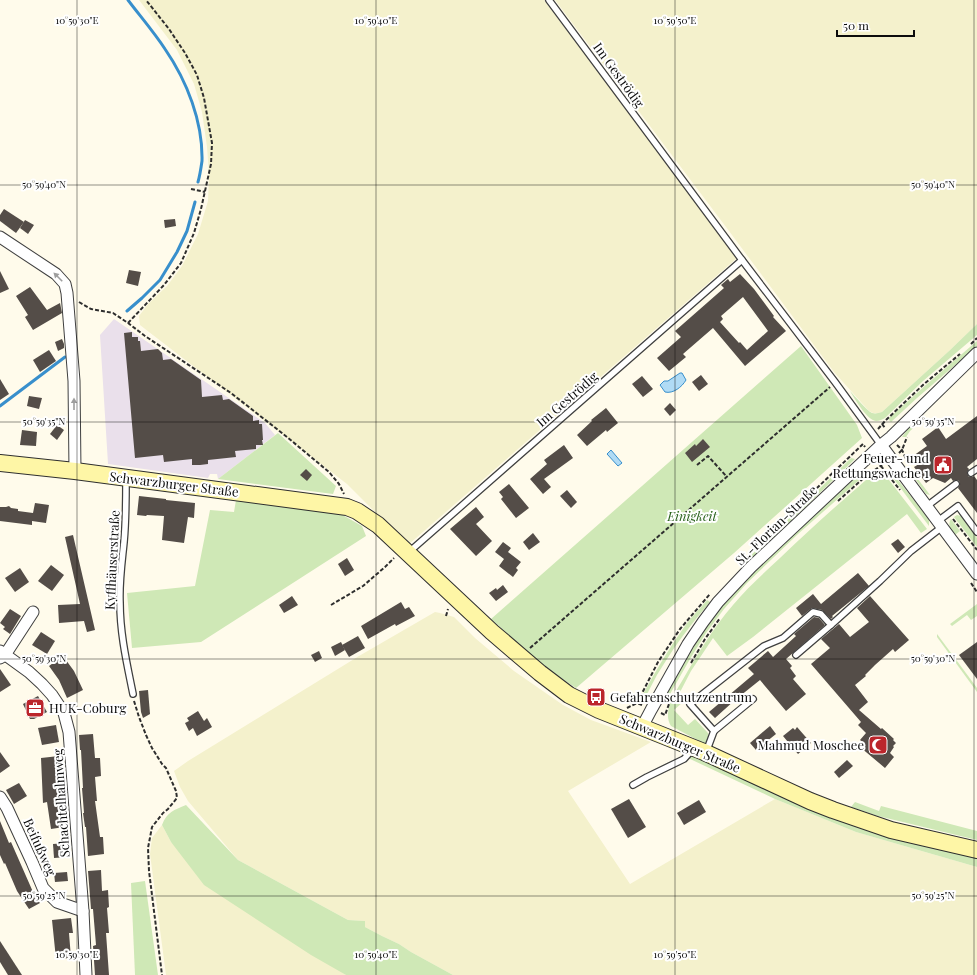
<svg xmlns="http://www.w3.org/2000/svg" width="977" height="975" font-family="'Playfair Display',serif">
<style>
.industrial{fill:#eae0eb}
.farmland{fill:#f4f1cc}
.green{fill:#cfe8b6}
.water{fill:#b0dbf5;stroke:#388fcc}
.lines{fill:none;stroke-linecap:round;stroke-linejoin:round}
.stream{stroke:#388fcc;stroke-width:3}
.building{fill:#544d48;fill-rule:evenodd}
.lane-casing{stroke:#3f3f3f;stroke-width:8}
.street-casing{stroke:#3f3f3f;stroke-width:13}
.secondary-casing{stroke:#2e2e2e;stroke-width:18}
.path{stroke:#2e2e2e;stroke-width:2;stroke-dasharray:4 2;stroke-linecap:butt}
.lane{stroke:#fff;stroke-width:5.5}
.street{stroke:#fff;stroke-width:11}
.secondary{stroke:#fef6a6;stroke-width:16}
.oneway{fill:#9e9e9e}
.ticks{fill:none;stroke:#0c0c0c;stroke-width:1;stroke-opacity:0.45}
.labels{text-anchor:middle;stroke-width:4;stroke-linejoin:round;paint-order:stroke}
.street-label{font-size:13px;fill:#0c0c0c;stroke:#fff}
.poi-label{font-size:13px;fill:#0c0c0c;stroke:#fff;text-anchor:end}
.park-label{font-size:13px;font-style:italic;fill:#2b631d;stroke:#fff}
.ticks-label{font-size:10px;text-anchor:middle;fill:#0c0c0c;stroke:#fff;stroke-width:4;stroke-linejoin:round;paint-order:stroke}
</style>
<rect width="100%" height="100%" fill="#fffbeb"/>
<polygon class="industrial" points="114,319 265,423 275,435 218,479 217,474 210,474 208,478 108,464 100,335"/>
<g class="farmland">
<polygon points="139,0 544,0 737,258 408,545 347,484 149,332 140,325 139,316 148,304 167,286 182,266 198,234 208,201 209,174 207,147 202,112 194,84 177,50"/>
<polygon points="555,0 977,0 977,324 949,351 882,412 878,413 873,413 869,411 834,372 729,231"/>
<polygon points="435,612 440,613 454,617 475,638 514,671 563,705 591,720 651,742 568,791 630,884 775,799 856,832 977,867 977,975 453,975 411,952 399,944 382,936 365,927 365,921 348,920 238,860 188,801 180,787 174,771 188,761 359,656"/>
<polygon points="162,825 171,842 346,975 166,975 150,854 152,838"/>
</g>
<g class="green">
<path d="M977 324V335L923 381 885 418C883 419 879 421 876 421 867 420 854 398 850 391 855 396 866 410 872 413 876 414 878 413 882 412L949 351Z"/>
<polygon points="977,341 977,346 917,398 891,422 889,420 889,418 927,384"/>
<path d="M801 346 857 425 862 438 734 553 576 688C545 669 519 644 491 619Z"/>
<polygon points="920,417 921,421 910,431 906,437 902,437 910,426"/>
<polygon points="278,433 336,486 333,494 218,479"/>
<polygon points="851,458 855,459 744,566 742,564"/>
<polygon points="906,466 908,466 930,495 926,494"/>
<path d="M865 471 866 474 798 534 747 583 724 609 706 633 690 659 666 701H663C684 657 710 616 744 581 761 564 779 548 797 531 819 510 840 488 865 471Z"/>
<polygon points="894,475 929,519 929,526 893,478"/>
<path d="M872 476C879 476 883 476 889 480L927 529 921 533 907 514 753 637 727 656 713 638 691 671 678 696 683 702 674 710 688 725 695 719 708 733 709 737 705 744 671 726C662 712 675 693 682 681 697 655 713 628 733 605 747 588 764 573 780 558 808 531 837 505 866 480Z"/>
<polygon points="236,500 339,513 362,526 366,536 201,642 132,648 127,593 195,586 210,510 234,512"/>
<polygon points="957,515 961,516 977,538 977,547 954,517"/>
<path d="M951 519 960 531 955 535C951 530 947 525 951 519Z"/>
<path d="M707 600 710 602C692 623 676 644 662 667 655 677 650 689 644 700L642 696C655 672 669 648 685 626 691 617 700 609 707 600Z"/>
<polygon points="977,604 977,616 971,620 967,615 952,626 950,624"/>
<polygon points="937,634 977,688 977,692 937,637"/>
<polygon points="695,754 977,856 977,867 856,832 775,799 688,758"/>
<polygon points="855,802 879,811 881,806 977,831 977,840 878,816 851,807"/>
<path d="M186 805 238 860 348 920 365 921V927L382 936 399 944 411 952 453 975H346L311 955 204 885 171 842 162 825C167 812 174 810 186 805Z"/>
<polygon points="145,881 158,975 135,975 131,883"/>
</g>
<g class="water">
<path d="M680 373H682L686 380C682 387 673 394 665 392L660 385 664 381H668Z"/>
<polygon points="611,450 622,463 618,466 607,454"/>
</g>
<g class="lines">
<g class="stream">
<path d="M128 0C140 16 154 32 165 49 187 81 203 122 202 161 201 168 200 175 198 182"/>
<polyline points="127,311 142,298 160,280 177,252 187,231 195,202"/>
<polyline points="0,406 65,357"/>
</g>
</g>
<g class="building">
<polygon points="4,209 24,222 16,233 0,221 0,215"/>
<polygon points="175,219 176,226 165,228 164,220"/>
<polygon points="25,220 34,225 28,234 20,228"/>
<polygon points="129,270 141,272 138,286 126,283"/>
<polygon points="0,271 9,289 0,293"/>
<path d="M740 274 754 289 774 316 773 317 786 331 745 366 713 328 683 354 686 357 669 371 657 358 681 337 675 331 724 288 721 285 728 279 730 282ZM743 297 768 331 747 350 740 342 739 343 720 322 723 319 721 316Z"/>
<polygon points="30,287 47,310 60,303 62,313 33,330 25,317 28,315 16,296"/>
<polygon points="132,332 132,337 138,337 138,341 140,341 141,351 158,349 162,353 163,360 171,359 201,380 202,397 222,395 223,400 229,399 253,416 253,421 259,420 259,424 262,424 263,440 262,440 263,445 256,445 256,449 235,451 236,457 208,460 208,464 200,465 192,465 192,459 164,462 163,455 135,458 124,333"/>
<polygon points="62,339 64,344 64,348 58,351 55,342"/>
<polygon points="49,350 56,361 40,372 33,360"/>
<polygon points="701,375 708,384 699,391 692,382"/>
<polygon points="642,376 653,389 643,397 632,384"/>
<polygon points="0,379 9,394 0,400"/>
<polygon points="29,396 42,398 39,409 27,406"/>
<polygon points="670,403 676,410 670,416 664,409"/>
<polygon points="606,408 618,423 607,432 606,430 587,446 577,435 592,421 591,420"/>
<polygon points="977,416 977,459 967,467 969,469 967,473 969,477 972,477 974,476 977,480 977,513 958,488 960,485 959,481 956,480 953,481 951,478 945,483 933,478 926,483 914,467 919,464 913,456 927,446 922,439 938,427 946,439"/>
<polygon points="57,425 64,430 57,440 50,434"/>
<polygon points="22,430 37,432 36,446 20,445"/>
<polygon points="703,439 710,447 692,462 685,453 695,444 696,446"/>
<polygon points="564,445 573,458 544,479 551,487 543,494 530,479 547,464 544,460"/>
<polygon points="306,469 312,475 307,481 300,475"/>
<polygon points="509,484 529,508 516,518 501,499 503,497 499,492"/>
<polygon points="567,490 577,502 571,508 560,496"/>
<polygon points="139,496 166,499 166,500 195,503 194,518 188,517 184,543 162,540 164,516 147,515 146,516 137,515"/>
<polygon points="35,503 49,505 46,523 32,521 32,525 0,521 0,507 6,507 9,506 11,508 18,509 18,511 33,513"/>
<polygon points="476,507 484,517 476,524 492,541 476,556 450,529"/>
<polygon points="533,533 540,542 529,550 523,542"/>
<polygon points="73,535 95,630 87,632 84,621 59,623 58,605 80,604 65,537"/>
<polygon points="898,539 905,547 898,553 891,544"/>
<polygon points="503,542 511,548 508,552 521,562 516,568 518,570 513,577 499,566 504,559 495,552"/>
<polygon points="347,558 354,570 345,576 338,564"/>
<polygon points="51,565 64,575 52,591 38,581"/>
<polygon points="20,568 29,582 15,592 5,578"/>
<polygon points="858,573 869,586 832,616 833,617 831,619 822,610 812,608 802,616 796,608 813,594 821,604"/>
<polygon points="503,585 508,592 496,601 489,593 496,588 497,590"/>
<polygon points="292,596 298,605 284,613 279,605"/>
<polygon points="870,596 909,640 895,652 893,649 875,665 865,675 866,676 855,685 868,702 859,710 881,729 882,728 894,739 893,740 896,743 893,746 894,747 890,753 894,757 885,768 860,747 864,743 860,740 866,733 858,725 861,722 811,664 830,648 821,639 839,624 850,637 869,622 857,608"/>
<polygon points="401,602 405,609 409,607 415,616 396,626 395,624 368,639 361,626"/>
<polygon points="10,609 21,616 10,634 3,629 5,627 0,623"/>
<polygon points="814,617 819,618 825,625 786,659 792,666 790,668 796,676 793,679 806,694 786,711 760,680 735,700 715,718 709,712 754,674 748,668 768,651 773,657 796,636 794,634"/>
<polygon points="41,632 55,641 47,654 32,645"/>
<polygon points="358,636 365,648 349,657 342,645"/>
<polygon points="341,642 345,650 335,656 331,647"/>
<polygon points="977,642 977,679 959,655"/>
<polygon points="319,651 322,658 315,662 311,655"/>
<polygon points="63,656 74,671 83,690 67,698 59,680 49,666"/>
<polygon points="0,669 11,685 0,692"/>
<polygon points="148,690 150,714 143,718 141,712 139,691"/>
<polygon points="38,696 47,712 34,719 30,719 23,704"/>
<polygon points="198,711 204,721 207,718 212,727 197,736 193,728 189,731 185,723 189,721 187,718"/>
<polygon points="56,725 59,742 42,745 38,728"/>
<polygon points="770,726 776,734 756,750 750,743"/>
<polygon points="797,727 811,743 798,754 783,736 793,728 795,730"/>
<polygon points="93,734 95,758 100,758 101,776 95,777 97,801 95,801 100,837 103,837 104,854 88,856 86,827 85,827 83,813 84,813 82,788 83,788 81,750 80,750 79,735"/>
<polygon points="0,752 10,766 0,773"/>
<polygon points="59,756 60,781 62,781 64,801 61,801 64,827 51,829 47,802 43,803 41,758"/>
<polygon points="847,760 853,766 839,778 834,772"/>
<polygon points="19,783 27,796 14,804 6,790"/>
<polygon points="629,799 646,827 628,838 611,809"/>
<polygon points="699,800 706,812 684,825 677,813"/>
<polygon points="0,821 9,843 11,842 33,892 40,903 29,909 17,891 5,863 4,864 0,855"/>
<polygon points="66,843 67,857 54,858 53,844"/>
<polygon points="101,870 102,891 108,890 109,907 107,908 109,933 106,933 109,975 95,975 93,946 96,945 93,909 91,909 88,871"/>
<polygon points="67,872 68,881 55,882 54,873"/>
<polygon points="71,918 73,933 69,933 71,958 56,959 52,920"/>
<polygon points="0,941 22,975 8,975 0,962"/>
</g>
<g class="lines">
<defs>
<g id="lane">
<polyline points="549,0 742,260 835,382 881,445"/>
<polyline points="971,473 977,469"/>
<path d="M126 480C126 501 126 521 124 542 122 562 119 582 120 603 120 634 127 664 133 694"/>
<polyline points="927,506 956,484"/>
<polyline points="938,521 958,506 977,532"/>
<polyline points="409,552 742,260"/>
<polyline points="831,625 880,581 911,551 942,527"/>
<polyline points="714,731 753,699"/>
<polyline points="705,750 708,747 714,731 690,704 764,646 783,638 813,612 821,614 831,625 796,655"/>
<polyline points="633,785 647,777 684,759 692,750"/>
</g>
<g id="street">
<polyline points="0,237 56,274 65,284 67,293 74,381 75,471"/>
<polyline points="881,445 977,574"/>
<polyline points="0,651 29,672 42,684 52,695 64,713 69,732 83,911 86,975"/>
<polyline points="0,658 5,655 33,612"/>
<polyline points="642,727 651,710 688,644 703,622 718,602 751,567 881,445 891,437 977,353"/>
<polyline points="0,797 7,808 32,862 43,888 57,902 83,911"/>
</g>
<polyline id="secondary" points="0,463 75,471 347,507 357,511 378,525 492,632 540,673 569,695 599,710 704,752 810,801 833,810 891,830 977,850"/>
</defs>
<use href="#lane" class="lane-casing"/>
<use href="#street" class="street-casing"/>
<use href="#secondary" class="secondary-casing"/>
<g class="path">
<polyline points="191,189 205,192"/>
<polyline points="79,302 91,309 113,313 128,323 145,336 231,393 287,437 329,472 339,484 344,494"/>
<polyline points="128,323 164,285 181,263 194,233 201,209 211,164 212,143 204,98 197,75 185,53 169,29 146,0"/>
<polyline points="971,344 977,338"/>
<polyline points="882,424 885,428"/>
<polyline points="878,429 886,420 924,384 960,354"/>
<polyline points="897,445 902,450 907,461"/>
<polyline points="899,453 902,450 907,437"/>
<polyline points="877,461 900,490"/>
<polyline points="697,465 708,456 727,477"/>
<polyline points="838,501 866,476 882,465"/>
<polyline points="795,509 863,444 865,447"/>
<polyline points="953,519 977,550"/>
<polyline points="971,583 977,592"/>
<polyline points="331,605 363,586 385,567 394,558"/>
<polyline points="446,616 448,609"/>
<polyline points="530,648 830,387"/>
<polyline points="691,663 705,639 720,618"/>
<polyline points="134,701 139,717 146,735 152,748 162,764 166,768 176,791 177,798 168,809 163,813 152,827 148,848 149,871 162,975"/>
<polyline points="642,705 637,703 658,662 680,629 710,594"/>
<polyline points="627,708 637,703"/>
<polyline points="661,713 665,715 672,696"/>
</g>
<use href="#lane" class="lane"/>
<use href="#street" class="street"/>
<use href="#secondary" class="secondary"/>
</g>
<defs><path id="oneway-solid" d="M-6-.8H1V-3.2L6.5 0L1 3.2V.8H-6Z"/></defs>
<g class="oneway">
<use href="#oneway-solid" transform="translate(58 277) rotate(-135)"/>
<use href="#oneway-solid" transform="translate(74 404) rotate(-90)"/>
</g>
<path class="ticks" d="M77 0V975M376 0V975M675 0V975M974 0V975M0 185H977M0 422H977M0 659H977M0 896H977"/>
<defs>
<symbol id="civic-square" viewBox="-11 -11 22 22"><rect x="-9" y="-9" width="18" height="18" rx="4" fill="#bb252b" stroke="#fff"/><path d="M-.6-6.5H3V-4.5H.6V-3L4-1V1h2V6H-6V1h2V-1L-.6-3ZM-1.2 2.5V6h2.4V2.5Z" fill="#fff"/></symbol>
<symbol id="bus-square" viewBox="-11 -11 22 22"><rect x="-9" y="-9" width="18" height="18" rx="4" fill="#bb252b" stroke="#fff"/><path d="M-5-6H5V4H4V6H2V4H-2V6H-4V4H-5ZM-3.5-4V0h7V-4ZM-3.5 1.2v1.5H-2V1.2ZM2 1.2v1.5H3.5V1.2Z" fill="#fff"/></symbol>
<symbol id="office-square" viewBox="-11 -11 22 22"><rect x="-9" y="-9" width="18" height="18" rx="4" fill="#bb252b" stroke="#fff"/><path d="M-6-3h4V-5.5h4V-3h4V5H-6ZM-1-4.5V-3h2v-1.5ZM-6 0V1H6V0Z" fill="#fff"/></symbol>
<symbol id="mosque-square" viewBox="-11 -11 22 22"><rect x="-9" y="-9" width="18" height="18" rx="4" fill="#bb252b" stroke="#fff"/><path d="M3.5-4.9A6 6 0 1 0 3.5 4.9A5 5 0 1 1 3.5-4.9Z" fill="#fff"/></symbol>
</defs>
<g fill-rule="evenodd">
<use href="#civic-square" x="932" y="454" width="22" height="22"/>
<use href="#bus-square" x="585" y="686" width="22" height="22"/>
<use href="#office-square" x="24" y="697" width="22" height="22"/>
<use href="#mosque-square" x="867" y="734" width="22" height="22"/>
</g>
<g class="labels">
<g class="street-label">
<text transform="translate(619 75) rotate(54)" y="5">Im Geströdig</text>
<text transform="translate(567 399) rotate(-41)" y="5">Im Geströdig</text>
<text transform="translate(174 484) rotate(7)" y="5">Schwarzburger Straße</text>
<text transform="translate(776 525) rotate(-44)" y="5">St.-Florian-Straße</text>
<text transform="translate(112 560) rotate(-87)" y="5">Kyffhäuserstraße</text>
<text transform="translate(680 743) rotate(23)" y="5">Schwarzburger Straße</text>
<text transform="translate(61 803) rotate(-94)" y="5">Schachtelhalmweg</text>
<text transform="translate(40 847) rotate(66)" y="5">Beifußweg</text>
</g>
<g class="poi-label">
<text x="929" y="463">Feuer- und<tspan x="929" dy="15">Rettungswache 1</tspan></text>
<text x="610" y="702" text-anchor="start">Gefahrenschutzzentrum</text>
<text x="49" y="713" text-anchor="start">HUK-Coburg</text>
<text x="864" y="750">Mahmud Moschee</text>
</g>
<g class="park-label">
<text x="692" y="521">Einigkeit</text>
</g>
</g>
<g class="ticks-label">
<text x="77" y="24">10°59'30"E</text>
<text x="376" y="24">10°59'40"E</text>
<text x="675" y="24">10°59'50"E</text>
<text x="44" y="188">50°59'40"N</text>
<text x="933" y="188">50°59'40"N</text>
<text x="44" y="425">50°59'35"N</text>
<text x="933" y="425">50°59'35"N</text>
<text x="44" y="662">50°59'30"N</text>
<text x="933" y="662">50°59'30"N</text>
<text x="44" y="899">50°59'25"N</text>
<text x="933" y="899">50°59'25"N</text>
<text x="77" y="958">10°59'30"E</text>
<text x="376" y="958">10°59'40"E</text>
<text x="675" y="958">10°59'50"E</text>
</g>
<path d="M837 30v6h77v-6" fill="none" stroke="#0c0c0c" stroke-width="2"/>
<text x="843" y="30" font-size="12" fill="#0c0c0c" stroke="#ffffff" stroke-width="3" paint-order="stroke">50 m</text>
</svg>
